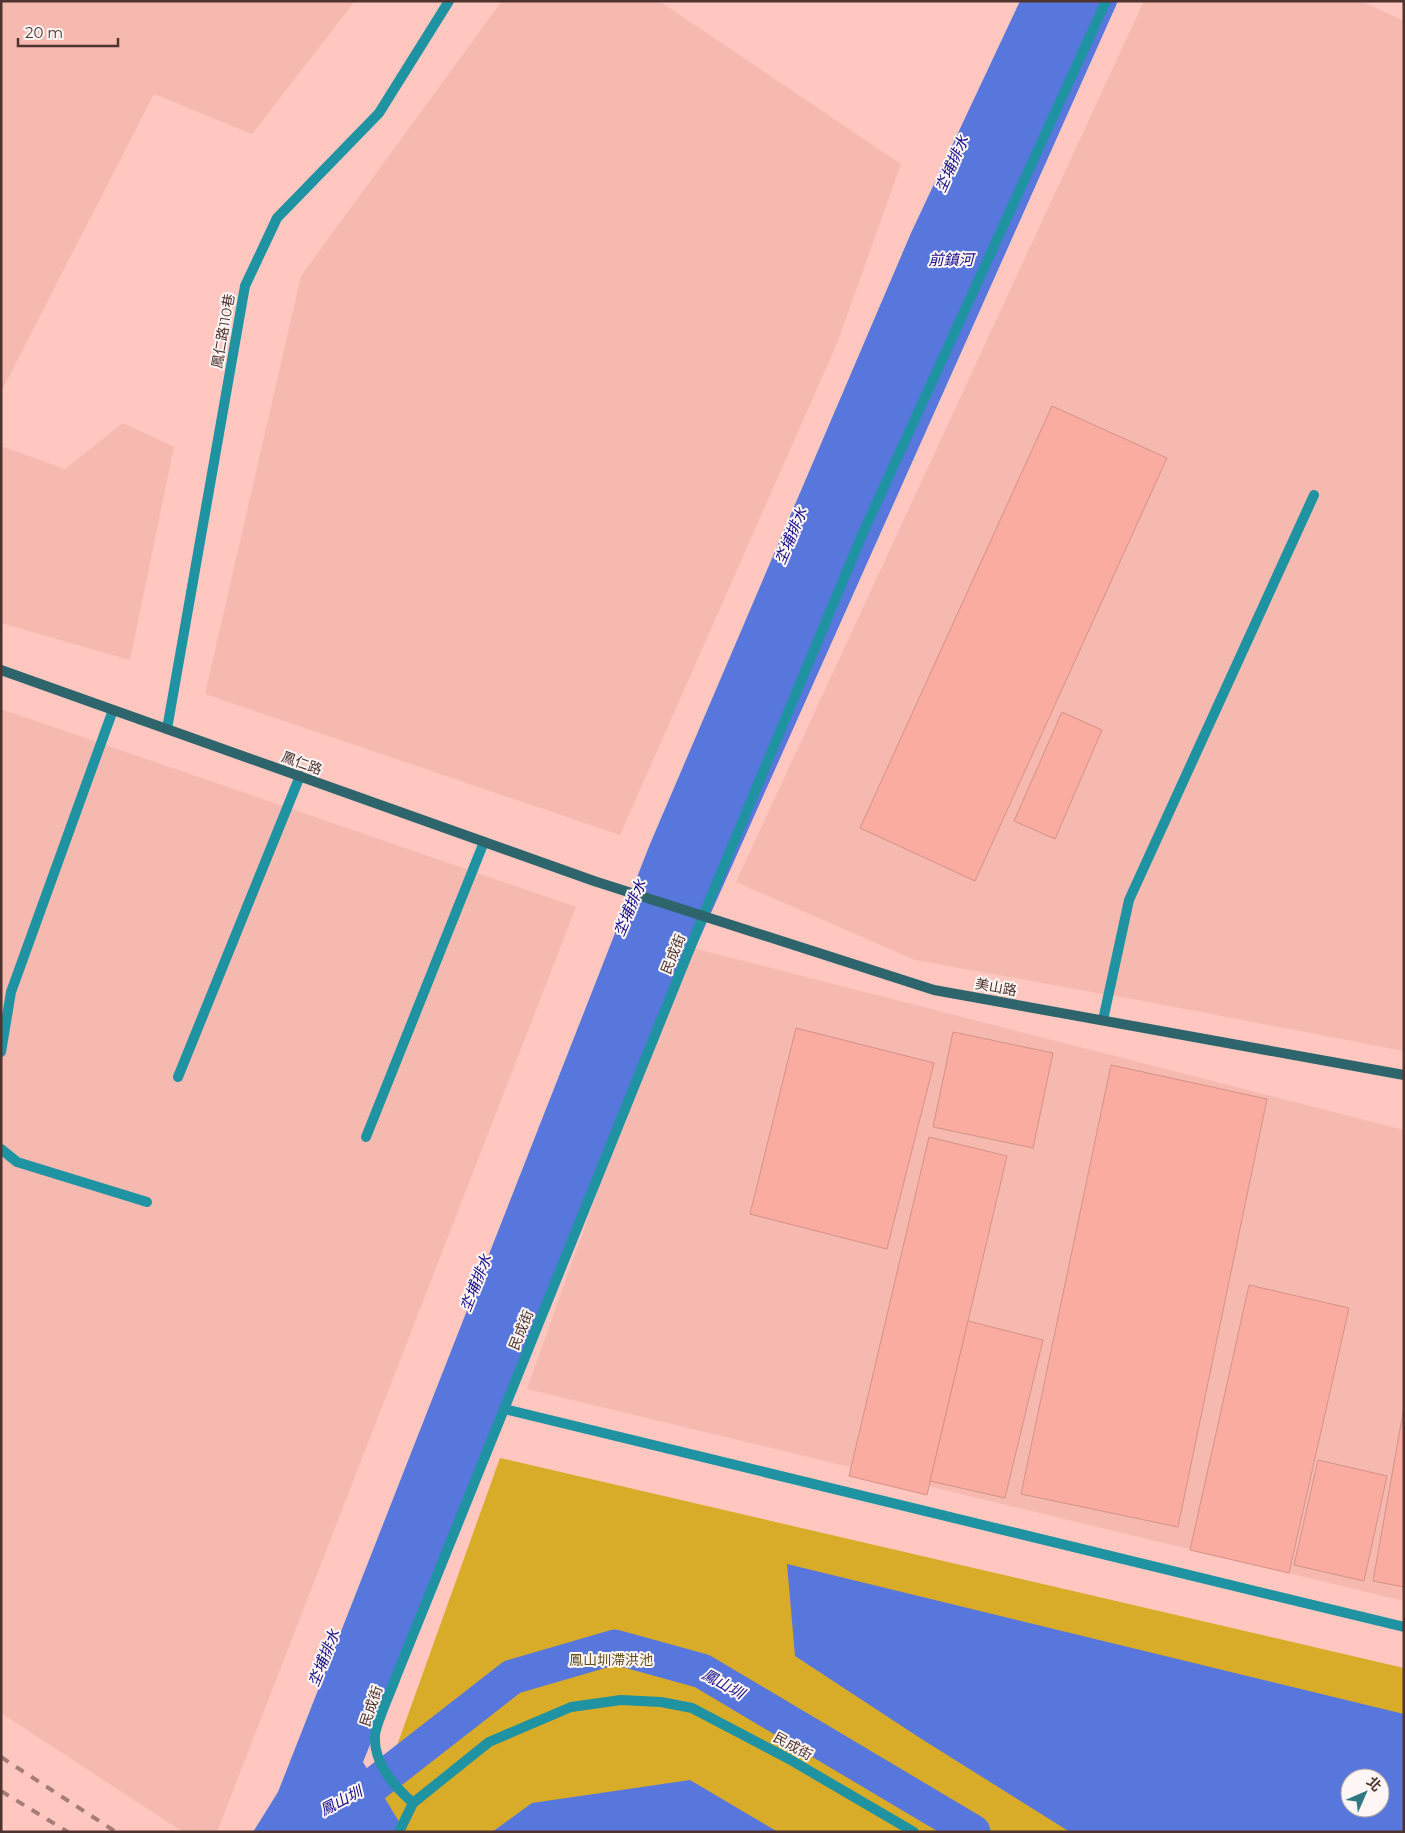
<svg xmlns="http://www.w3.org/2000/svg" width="1405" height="1833" font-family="Montserrat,'Noto Sans TC',sans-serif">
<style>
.built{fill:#f5b9b0}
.green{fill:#d8ac29;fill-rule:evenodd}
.water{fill:#5877dc;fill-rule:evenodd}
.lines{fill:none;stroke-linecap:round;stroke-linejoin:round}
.canal{stroke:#5877dc;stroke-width:35}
.building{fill:#faaca0;stroke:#d39288}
.lane{stroke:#1f93a2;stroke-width:10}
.street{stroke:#1f93a2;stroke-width:10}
.secondary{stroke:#2e656d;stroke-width:10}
.rail{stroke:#a67c76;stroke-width:4;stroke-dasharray:9 9;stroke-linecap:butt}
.labels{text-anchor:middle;stroke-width:4;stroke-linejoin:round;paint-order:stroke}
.street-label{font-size:14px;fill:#4e332f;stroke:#fdf6f4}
.park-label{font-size:14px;fill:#624f19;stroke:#fdf6f4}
.water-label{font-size:15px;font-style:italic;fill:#110888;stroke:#fdf6f4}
</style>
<rect width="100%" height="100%" fill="#ffc7bf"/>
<g class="built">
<polygon points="1,1 355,1 252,134 154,94 1,392"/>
<polygon points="502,1 659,1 901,164 838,341 620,835 205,694 301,276"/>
<polygon points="1144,1 1361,1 1404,21 1404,1051 1149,1002 915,960 736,882"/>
<polygon points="123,423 174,447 130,660 1,623 1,446 65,469"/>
<polygon points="1,709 576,907 217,1832 183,1832 1,1713"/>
<polygon points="685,946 1404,1130 1404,1601 527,1389"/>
</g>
<path class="green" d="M500 1458 1404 1668V1832H366ZM1350 1778H1380V1808H1350Z"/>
<g class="water">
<polygon points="1020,1 1118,1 681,980 363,1762 401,1825 396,1832 253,1832 278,1792 650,844 911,233"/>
<path d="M787 1564 1404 1714V1832H1070L920 1738 795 1656ZM1350 1778H1380V1808H1350Z"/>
<polygon points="690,1780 778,1832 492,1832 532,1803"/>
</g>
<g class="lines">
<polyline class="canal" points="283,1832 376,1783 512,1677 615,1647 702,1671 973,1832"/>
</g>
<g class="building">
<polygon points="1052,406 1167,458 975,881 860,828"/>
<polygon points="1062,712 1102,730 1055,839 1014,821"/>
<polygon points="796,1028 934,1063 887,1249 750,1214"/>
<polygon points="953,1032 1053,1053 1033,1148 933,1127"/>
<polygon points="1111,1065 1267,1099 1178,1527 1021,1494"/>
<polygon points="929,1137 1007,1156 927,1495 849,1476"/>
<polygon points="1249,1285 1349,1308 1289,1573 1190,1550"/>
<polygon points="968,1321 1043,1340 1005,1498 930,1481"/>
<polygon points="1404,1407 1404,1587 1373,1581"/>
<polygon points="1318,1460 1387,1476 1364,1581 1294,1565"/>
</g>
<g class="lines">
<g class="lane">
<polyline points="703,916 862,535 1106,1"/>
<polyline points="399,1832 413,1803 489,1742 571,1707 621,1700 661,1702 692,1708 789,1759 914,1832"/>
</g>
<g class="street">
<polyline points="167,729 245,286 277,218 379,113 449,1"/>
<polyline points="1103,1020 1129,900 1314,495"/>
<polyline points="1,1052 11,992 113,710"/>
<polyline points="178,1077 300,776"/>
<polyline points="366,1137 484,842"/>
<polyline points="1,1149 17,1162 147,1202"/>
<polyline points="504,1409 1404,1627"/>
<path d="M413 1803C394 1786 373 1763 375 1735 376 1723 391 1691 396 1677L703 916"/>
</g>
<polyline class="secondary" points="1,670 594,881 934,990 1404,1075"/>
<g class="rail">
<polyline points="1,1757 116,1832"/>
<polyline points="1,1791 68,1832"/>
</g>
</g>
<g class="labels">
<g class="street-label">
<text transform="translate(223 331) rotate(-80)" y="5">鳳仁路110巷</text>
<text transform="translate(302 763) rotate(20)" y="5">鳳仁路</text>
<text transform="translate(673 954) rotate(-68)" y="5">民成街</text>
<text transform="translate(996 987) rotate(10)" y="5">美山路</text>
<text transform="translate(521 1330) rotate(-68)" y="5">民成街</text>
<text transform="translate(371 1706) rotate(-71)" y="5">民成街</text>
<text transform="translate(793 1746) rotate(29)" y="5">民成街</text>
</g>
<g class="park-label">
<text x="611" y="1665">鳳山圳滯洪池</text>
</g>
<g class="water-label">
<text transform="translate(952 164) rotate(-66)" y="5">坔埔排水</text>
<text x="951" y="265">前鎮河</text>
<text transform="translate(791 536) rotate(-67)" y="5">坔埔排水</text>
<text transform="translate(630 908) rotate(-67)" y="5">坔埔排水</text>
<text transform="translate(476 1283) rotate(-68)" y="5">坔埔排水</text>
<text transform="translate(324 1658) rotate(-68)" y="5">坔埔排水</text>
<text transform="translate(723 1684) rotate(29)" y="5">鳳山圳</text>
<text transform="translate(341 1801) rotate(-28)" y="5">鳳山圳</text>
</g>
</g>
<rect width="1405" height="1833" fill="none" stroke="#4e332f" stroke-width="5"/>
<g transform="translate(1365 1793) rotate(45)"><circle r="24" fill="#fdf6f4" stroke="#b7a8a5"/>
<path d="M0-4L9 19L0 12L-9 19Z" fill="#317883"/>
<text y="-8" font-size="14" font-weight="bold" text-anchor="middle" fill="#4e332f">北</text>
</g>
<path d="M18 38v8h100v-8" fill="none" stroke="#4e332f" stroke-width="2.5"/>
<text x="25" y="38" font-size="15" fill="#4e332f" stroke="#fdf6f4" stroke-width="4" paint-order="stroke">20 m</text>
</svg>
